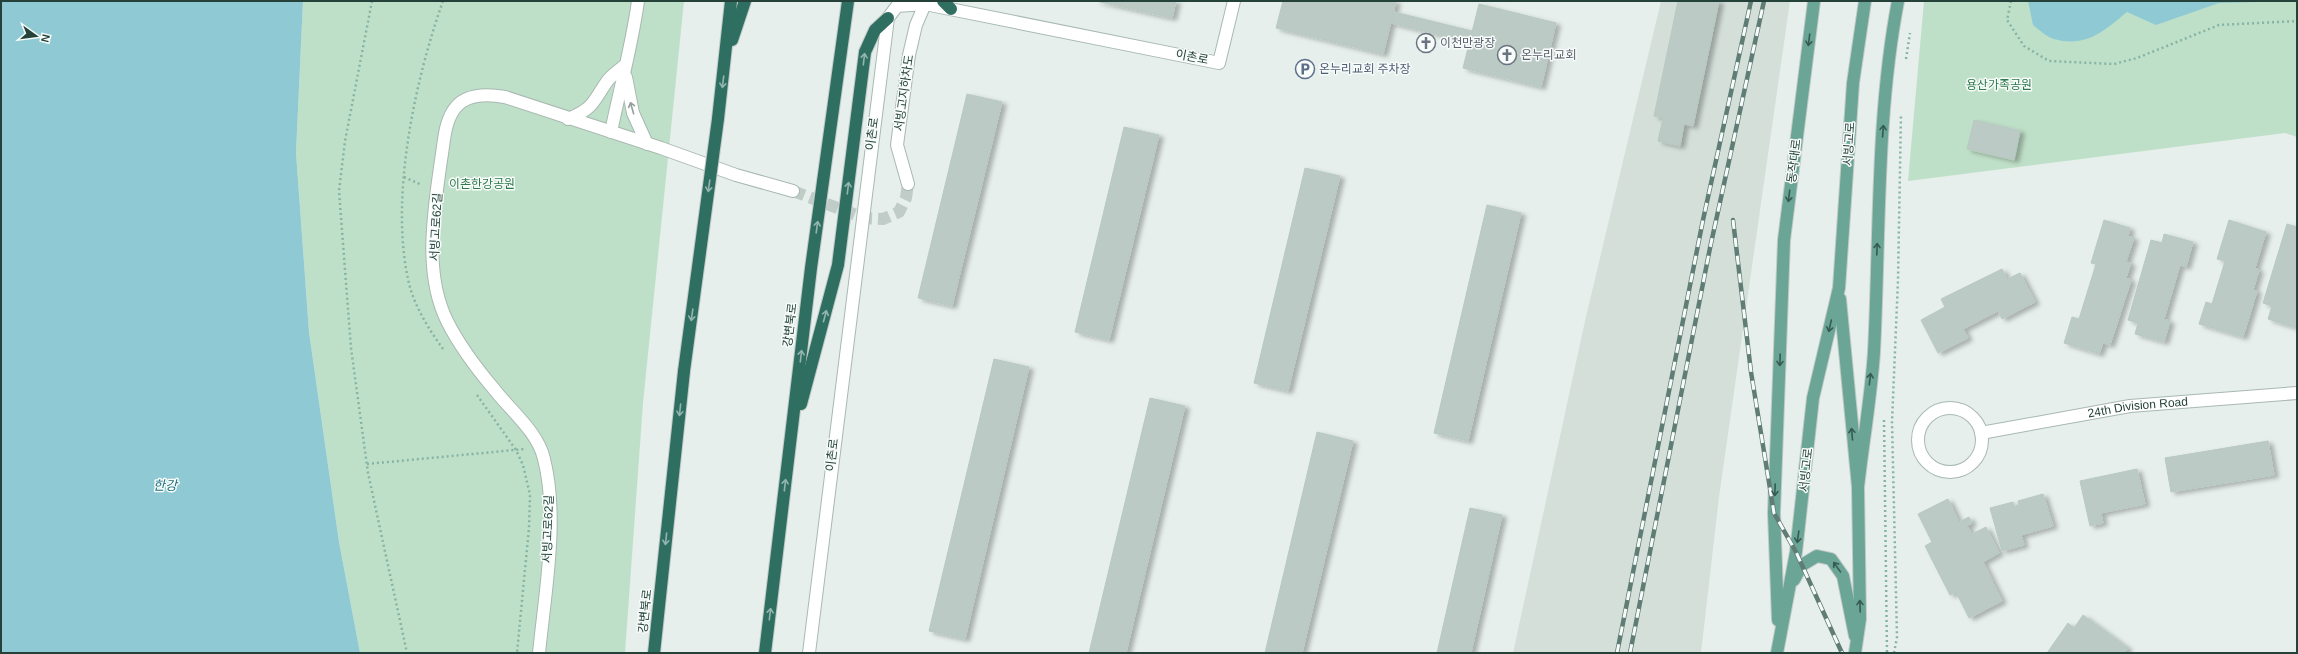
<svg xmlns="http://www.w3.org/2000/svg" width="2298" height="654" font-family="Arial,'Noto Sans KR',sans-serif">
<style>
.built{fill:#d4dfda}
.green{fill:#bfe0c8}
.water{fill:#8ec9d4}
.building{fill:#bbcac4;stroke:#b8c9c2;filter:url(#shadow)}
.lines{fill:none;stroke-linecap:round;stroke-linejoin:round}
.minor-tunnel{stroke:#bfccc8;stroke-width:12;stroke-dasharray:12 6;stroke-linecap:butt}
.minor-casing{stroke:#a8b8b2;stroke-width:14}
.major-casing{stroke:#c2cac8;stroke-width:14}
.highway-casing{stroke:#c2cac8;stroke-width:14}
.path{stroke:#86b3a5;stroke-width:2.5;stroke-dasharray:2 3;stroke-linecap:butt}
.minor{stroke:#fff;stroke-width:12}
.major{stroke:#6aa596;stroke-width:12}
.highway{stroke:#2f6f62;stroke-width:12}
.rail-casing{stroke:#5f7d75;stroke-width:4.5}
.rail{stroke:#f7fbf9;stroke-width:3;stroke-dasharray:9;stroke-linecap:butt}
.highway-bridge-casing{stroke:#c2cac8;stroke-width:14;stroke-linecap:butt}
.highway-bridge{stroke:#2f6f62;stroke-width:12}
.oneway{stroke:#365b51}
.oneway2{stroke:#93b5ae}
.oneway3{stroke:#92a09c}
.labels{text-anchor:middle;stroke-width:3;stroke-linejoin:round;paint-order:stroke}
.worship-label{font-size:12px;fill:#5b616d;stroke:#f7fbf9;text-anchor:start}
.street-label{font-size:12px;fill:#24423a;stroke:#f7fbf9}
.service-label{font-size:12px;fill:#4e5e75;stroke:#f7fbf9;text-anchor:start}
.park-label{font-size:12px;fill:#2d7a4b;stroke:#f7fbf9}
.water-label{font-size:13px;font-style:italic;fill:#1c6f80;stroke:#f7fbf9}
</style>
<defs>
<filter id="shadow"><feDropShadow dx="4.5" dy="2.5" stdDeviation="2" flood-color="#0004"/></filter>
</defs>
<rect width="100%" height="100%" fill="#e6efeb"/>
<polygon class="built" points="1661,1 1790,1 1719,497 1701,653 1513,653 1585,321"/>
<g class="green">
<polygon points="303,1 684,1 643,403 625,653 360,653 339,542 309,332 296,153"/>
<polygon points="1924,1 2297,1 2297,137 2285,133 1908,181"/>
</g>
<g class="water">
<polygon points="1,1 303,1 296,153 309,332 339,542 360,653 1,653"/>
<path d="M2028 1H2297L2219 3 2156 25 2127 12C2104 31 2086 48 2054 39 2047 37 2039 30 2033 25Z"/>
</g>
<g class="building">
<polygon points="1096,1 1176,1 1172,18"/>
<polygon points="1283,1 1396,1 1383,54 1276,28"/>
<polygon points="1678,1 1719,1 1693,126 1684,124 1680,146 1658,141 1663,118 1654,116"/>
<polygon points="1479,4 1556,23 1541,87 1463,68"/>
<polygon points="1394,12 1472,31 1470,42 1391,23"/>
<polygon points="967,94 1002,102 952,306 918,298"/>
<polygon points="1974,120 2020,131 2014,160 1967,149"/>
<polygon points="1124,127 1159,135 1109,340 1075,332"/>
<polygon points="1305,168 1340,176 1288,391 1254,383"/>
<polygon points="1487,205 1521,213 1468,441 1434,433"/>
<polygon points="2104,220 2130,228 2128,236 2134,238 2126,262 2131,263 2126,278 2131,280 2110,345 2103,343 2099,354 2064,343 2072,317 2079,319 2096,264 2091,263"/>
<polygon points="2229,220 2266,232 2255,268 2259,270 2253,290 2257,291 2243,337 2199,324 2206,302 2212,304 2225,261 2217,259"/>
<polygon points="2287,224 2297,227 2297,328 2268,319 2272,306 2263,303"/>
<polygon points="2164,234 2193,242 2186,267 2180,265 2164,319 2170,321 2164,342 2135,334 2138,323 2128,320 2151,240 2162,243"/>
<polygon points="2002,269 2007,279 2020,273 2035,302 2002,319 1998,311 1963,329 1968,338 1938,353 1921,320 1945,307 1941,299"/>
<polygon points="994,359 1029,367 965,639 929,631"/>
<polygon points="1150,398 1185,406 1126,653 1089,653"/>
<polygon points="1317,432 1353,441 1302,653 1265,653"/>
<polygon points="2268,441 2274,475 2171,492 2165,458"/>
<polygon points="2137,469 2145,504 2101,513 2103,523 2090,526 2080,481"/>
<polygon points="2043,494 2053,526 2021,535 2024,545 2002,551 1990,508 2013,502 2014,507 2019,505 2018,501"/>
<polygon points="1948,499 1959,522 1969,517 1972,523 1967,526 1972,534 1986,527 1999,553 1983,562 2002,601 1969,618 1956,592 1950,595 1925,546 1932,542 1918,514"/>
<polygon points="1470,508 1502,515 1471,653 1437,653"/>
<polygon points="2083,615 2128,648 2124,653 2047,653 2068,623 2074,628"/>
</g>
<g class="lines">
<polyline class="minor-tunnel" points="793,191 864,218 883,219 899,212 906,198 908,184"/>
<defs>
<g id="minor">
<polyline points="626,77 633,113 647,144"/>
<path d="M568 119C595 108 593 101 608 80 612 75 619 70 624 66"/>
<path d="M611 132C620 88 632 45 638 1"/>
<polyline points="908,184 897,145 909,55 916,25 925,4"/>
<circle cx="1950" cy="440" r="32"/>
<path id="s1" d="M1981 433 2130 406 2297 393"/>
<path d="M539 653C545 592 559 518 544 459 538 432 510 410 494 389 477 369 459 345 447 321 423 272 434 211 441 160 444 144 444 125 453 111 464 93 488 94 505 97L661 148 736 175 793 191"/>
<polyline points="809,653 888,18 897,6 925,4 1219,63 1234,1"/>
</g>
<g id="major">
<polyline points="1840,299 1858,487 1860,619 1855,653"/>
<path d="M1858 487C1863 442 1871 397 1874 352 1880 235 1876 116 1898 1"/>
<polyline points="1794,580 1802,565 1817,556 1831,559 1843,576 1855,636"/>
<polyline points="1778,620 1774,513 1784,240 1814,1"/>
<polyline points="1777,653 1796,552 1813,398 1839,288 1853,83 1865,1"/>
</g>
<g id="highway">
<polyline points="943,1 951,9"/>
<polyline points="732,40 745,1"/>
<polyline points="718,119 731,1"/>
<polyline points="801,404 838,265 865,52 875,30 888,18"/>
<polyline points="654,653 684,371"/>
<polyline points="765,653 811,268 848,1"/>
</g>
</defs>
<use href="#minor" class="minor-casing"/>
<use href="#major" class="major-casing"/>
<use href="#highway" class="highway-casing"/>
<g class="path">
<polyline points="372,1 345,141 339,191 351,348 368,473 407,653"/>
<polyline points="2011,1 2007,20 2024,46 2049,61 2114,64 2137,58 2219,25 2297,21"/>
<polyline points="1906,59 1910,33"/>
<polyline points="404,177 422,185"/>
<path d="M443 349C428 328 413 304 408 279 390 196 415 80 443 1"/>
<polyline points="477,395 516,450 523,465 530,495 529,528 517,653"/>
<polyline points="1884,420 1887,653"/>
<polyline points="367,464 525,449"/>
<polyline points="1894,653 1897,637 1892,422 1898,280 1901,114"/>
</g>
<use href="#minor" class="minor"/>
<use href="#major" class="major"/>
<use href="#highway" class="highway"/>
<defs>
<g id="rail">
<polyline points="1733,220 1751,372 1774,513 1796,552 1842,653"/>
<polyline points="1617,653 1703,220 1751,1"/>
<polyline points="1630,653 1710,248 1764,1"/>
</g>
</defs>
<use href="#rail" class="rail-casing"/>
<use href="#rail" class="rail"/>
<defs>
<polyline id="highway-bridge" points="684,371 718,119"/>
</defs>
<use href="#highway-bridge" class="highway-bridge-casing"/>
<use href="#highway-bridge" class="highway-bridge"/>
</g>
<defs><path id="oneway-shaft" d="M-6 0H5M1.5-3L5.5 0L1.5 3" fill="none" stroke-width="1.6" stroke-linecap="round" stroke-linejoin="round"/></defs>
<g class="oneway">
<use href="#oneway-shaft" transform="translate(1809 40) rotate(97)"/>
<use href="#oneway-shaft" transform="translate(1883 131) rotate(-86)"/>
<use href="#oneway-shaft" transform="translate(1789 196) rotate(97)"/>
<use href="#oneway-shaft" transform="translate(1877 249) rotate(-88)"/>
<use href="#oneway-shaft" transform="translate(1830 326) rotate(103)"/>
<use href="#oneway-shaft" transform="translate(1780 360) rotate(92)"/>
<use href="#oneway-shaft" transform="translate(1870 379) rotate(-83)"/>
<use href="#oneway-shaft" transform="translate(1852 434) rotate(-95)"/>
<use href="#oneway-shaft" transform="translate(1775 490) rotate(92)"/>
<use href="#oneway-shaft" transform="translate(1798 537) rotate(98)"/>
<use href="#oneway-shaft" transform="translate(1837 567) rotate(-126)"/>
<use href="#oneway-shaft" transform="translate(1860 606) rotate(-92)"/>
</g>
<g class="oneway2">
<use href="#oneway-shaft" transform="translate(864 59) rotate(-83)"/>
<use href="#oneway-shaft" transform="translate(723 82) rotate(97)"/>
<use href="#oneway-shaft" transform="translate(709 186) rotate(98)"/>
<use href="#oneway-shaft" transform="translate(848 188) rotate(-83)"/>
<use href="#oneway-shaft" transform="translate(817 227) rotate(-82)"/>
<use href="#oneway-shaft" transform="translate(692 315) rotate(98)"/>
<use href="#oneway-shaft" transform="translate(825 316) rotate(-75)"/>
<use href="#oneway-shaft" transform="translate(801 356) rotate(-83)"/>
<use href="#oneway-shaft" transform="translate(680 410) rotate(96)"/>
<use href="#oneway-shaft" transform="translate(785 485) rotate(-83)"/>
<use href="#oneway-shaft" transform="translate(666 539) rotate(96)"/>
<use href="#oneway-shaft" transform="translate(770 614) rotate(-83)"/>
</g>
<use class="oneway3" href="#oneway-shaft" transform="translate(632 108) rotate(-106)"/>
<defs>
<symbol id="church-ring" viewBox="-11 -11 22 22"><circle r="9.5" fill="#f7fbf9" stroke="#6b7280" stroke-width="1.5"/><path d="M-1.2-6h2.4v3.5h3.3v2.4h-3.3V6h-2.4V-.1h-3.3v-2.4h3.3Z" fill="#6b7280"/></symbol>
<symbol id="parking-ring" viewBox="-11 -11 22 22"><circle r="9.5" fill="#f7fbf9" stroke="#5c6f8a" stroke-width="1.5"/><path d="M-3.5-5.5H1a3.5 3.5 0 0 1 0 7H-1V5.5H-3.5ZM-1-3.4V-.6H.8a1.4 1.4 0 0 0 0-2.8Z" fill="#5c6f8a"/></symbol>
</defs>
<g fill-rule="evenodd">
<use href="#church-ring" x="1415" y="32" width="22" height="22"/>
<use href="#church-ring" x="1496" y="44" width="22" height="22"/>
<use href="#parking-ring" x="1294" y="58" width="22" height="22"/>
</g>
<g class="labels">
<g class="worship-label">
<text x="1440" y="47">이천만광장</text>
<text x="1521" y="59">온누리교회</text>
</g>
<g class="street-label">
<text transform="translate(1192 57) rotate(11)" y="4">이촌로</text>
<text transform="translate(904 93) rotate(-82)" y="4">서빙고지하차도</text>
<text transform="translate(872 134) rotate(-82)" y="4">이촌로</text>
<text transform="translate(1849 144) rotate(-86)" y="4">서빙고로</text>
<text transform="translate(1794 161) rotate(-83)" y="4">동작대로</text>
<text transform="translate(436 227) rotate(-87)" y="4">서빙고로62길</text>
<text transform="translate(790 325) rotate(-83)" y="4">강변북로</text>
<text dy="4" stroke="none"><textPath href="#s1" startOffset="159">24th Division Road</textPath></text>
<text transform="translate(832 455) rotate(-83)" y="4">이촌로</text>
<text transform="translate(1806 470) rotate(-84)" y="4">서빙고로</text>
<text transform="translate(548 529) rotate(-88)" y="4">서빙고로62길</text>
<text transform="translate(645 611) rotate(-84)" y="4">강변북로</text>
</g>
<g class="service-label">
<text x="1319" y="73">온누리교회 주차장</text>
</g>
<g class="park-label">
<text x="1999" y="89">용산가족공원</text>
<text x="482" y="188">이촌한강공원</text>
</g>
<g class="water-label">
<text x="165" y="490">한강</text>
</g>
</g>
<rect width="2298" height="654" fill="none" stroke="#24423a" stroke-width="4"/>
<g transform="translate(36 36) rotate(104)" stroke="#f7fbf9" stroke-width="3" paint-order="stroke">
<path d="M0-3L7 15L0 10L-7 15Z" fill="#24423a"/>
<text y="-6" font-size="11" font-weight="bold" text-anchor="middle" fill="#24423a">N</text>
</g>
</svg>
